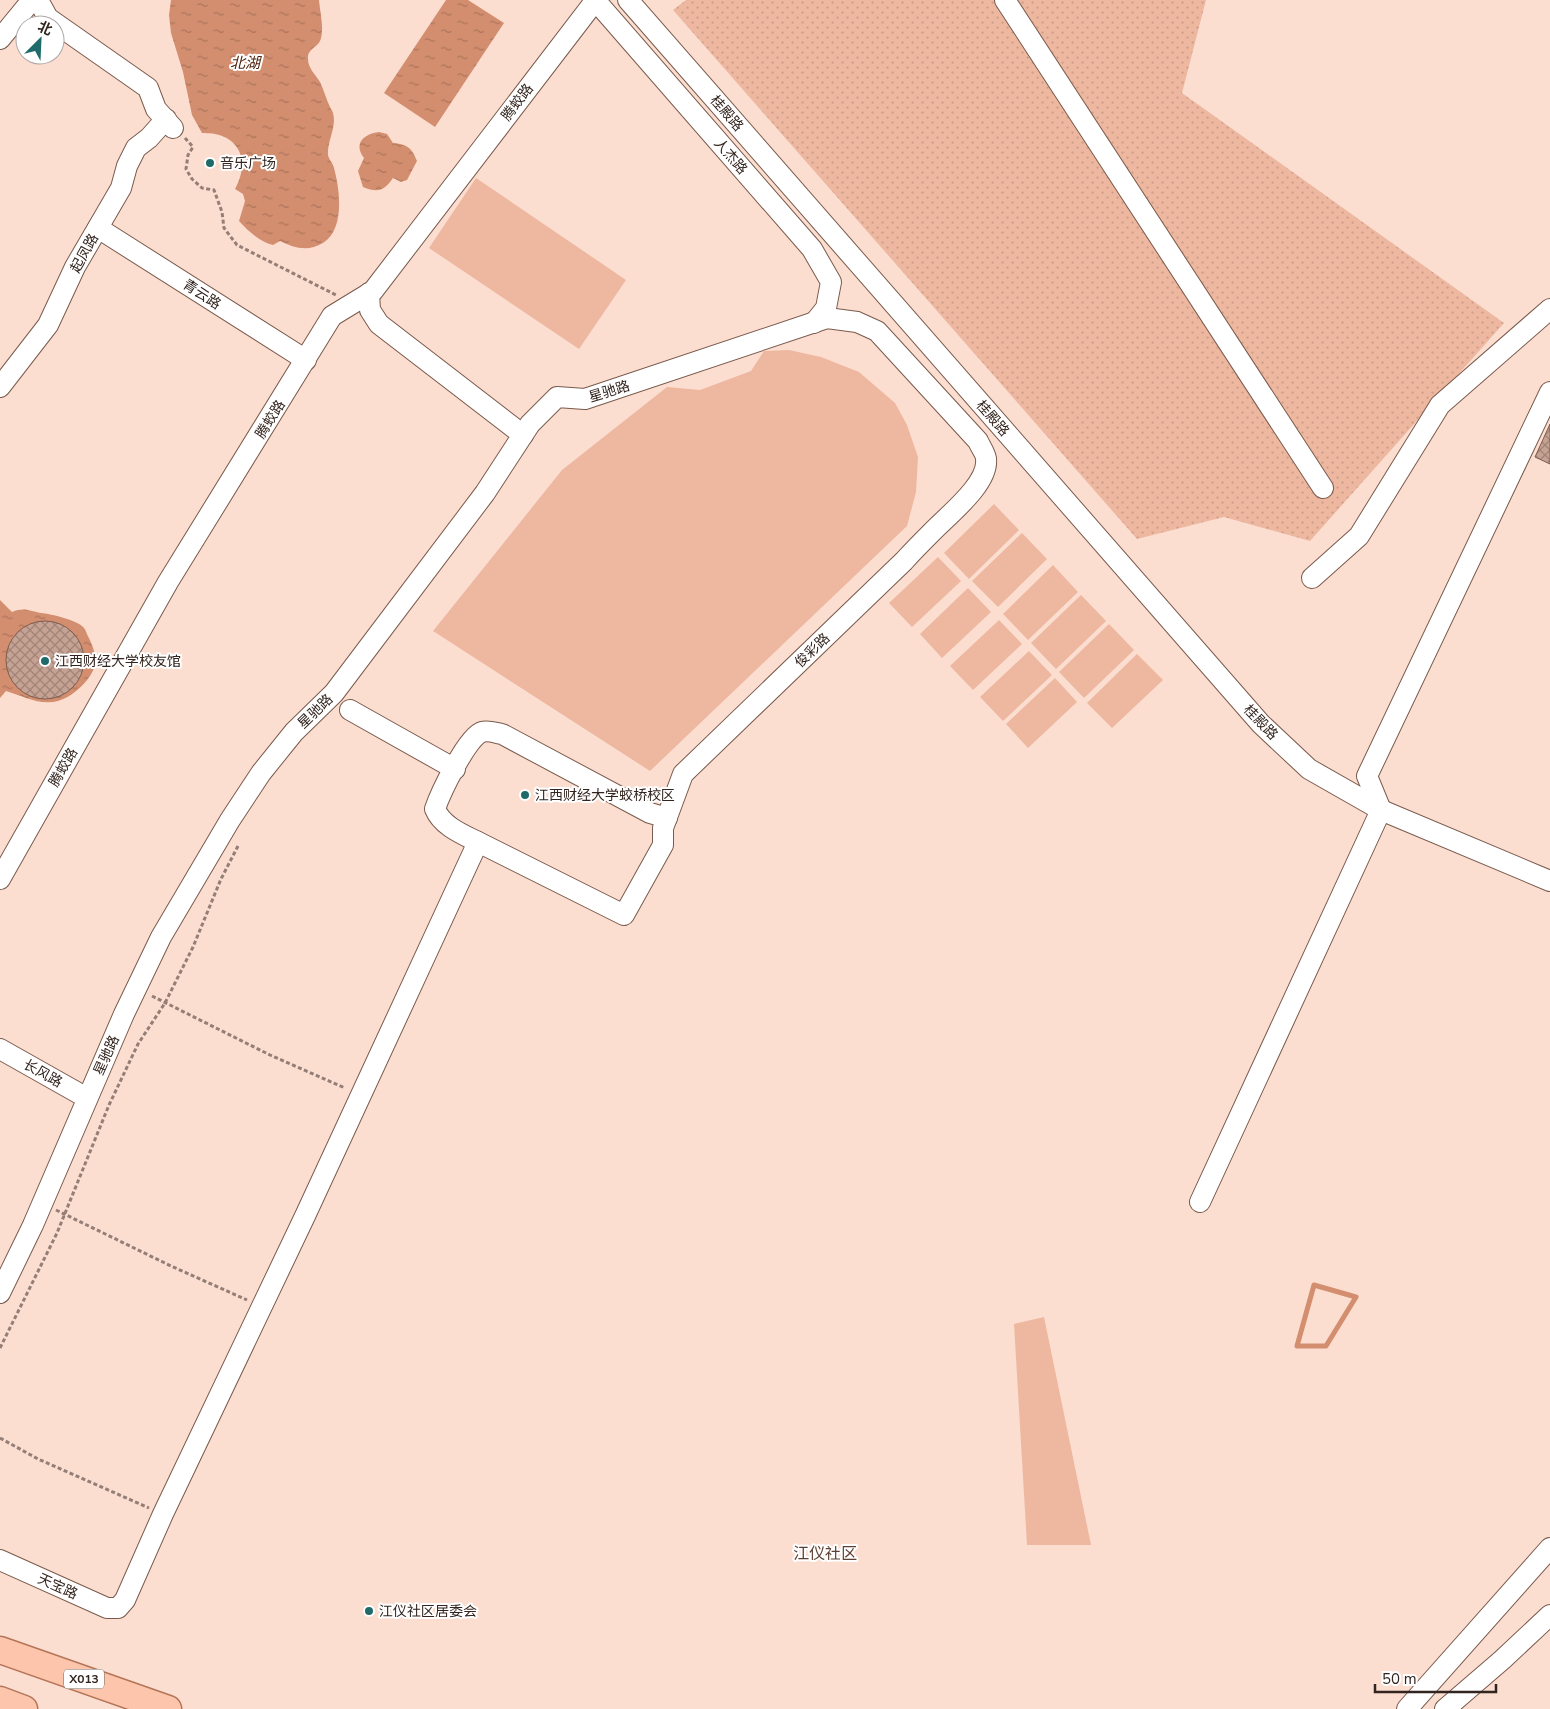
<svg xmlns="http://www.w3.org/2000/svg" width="1550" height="1709" font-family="'Nunito Sans','Noto Sans SC',sans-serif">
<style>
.grass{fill:url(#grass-dots)}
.park{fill:#edb7a0}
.water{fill:url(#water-ripples)}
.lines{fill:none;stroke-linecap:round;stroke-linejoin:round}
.stream{stroke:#d38e6f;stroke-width:5}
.building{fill:url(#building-cross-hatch);stroke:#7d5d4f}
.minor-casing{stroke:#795a4c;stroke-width:22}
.major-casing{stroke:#b47457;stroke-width:29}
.path{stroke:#947e75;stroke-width:3;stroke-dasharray:4 2.5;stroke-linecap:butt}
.minor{stroke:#fff;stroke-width:20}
.major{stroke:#fcc5ac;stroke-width:26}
.poi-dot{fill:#1f6b6b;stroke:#fff;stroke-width:2}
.labels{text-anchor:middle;stroke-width:4;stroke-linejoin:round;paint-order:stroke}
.shield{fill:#fff;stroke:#706662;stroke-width:1}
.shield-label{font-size:12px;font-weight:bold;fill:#32241e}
.street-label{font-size:14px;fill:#32241e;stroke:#fff}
.poi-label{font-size:14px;fill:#32241e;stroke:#fff;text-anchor:start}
.water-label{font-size:15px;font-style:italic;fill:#4f230c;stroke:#fff}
.quarter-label{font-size:16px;fill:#5d4033;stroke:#fff}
</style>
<defs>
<pattern id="grass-dots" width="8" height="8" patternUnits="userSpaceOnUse" patternTransform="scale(1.25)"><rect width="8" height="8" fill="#edb7a0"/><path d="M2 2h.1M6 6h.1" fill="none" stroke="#cc9d89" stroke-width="1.8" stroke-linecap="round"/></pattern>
<pattern id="water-ripples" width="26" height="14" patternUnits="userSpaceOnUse" patternTransform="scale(1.25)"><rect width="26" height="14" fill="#d38e6f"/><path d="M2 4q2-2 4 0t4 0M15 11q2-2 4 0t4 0" fill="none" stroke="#ac745b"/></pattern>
<pattern id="building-cross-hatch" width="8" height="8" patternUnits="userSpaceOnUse" patternTransform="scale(1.25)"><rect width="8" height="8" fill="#c5a293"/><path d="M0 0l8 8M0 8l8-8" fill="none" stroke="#a18477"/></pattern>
</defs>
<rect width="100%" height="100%" fill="#fcded1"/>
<polygon class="grass" points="686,0 1206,0 1182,93 1504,323 1310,541 1224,517 1137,539 673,10"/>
<g class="park">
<polygon points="476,178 626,280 579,349 429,248"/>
<polygon points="789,350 821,357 859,372 895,403 907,425 918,457 916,492 907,526 650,771 433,631 562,470 667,387 700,390 751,371 764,351"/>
<polygon points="994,504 1019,530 969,579 944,553"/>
<polygon points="1022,533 1047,559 998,607 972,581"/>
<polygon points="938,557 961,581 912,627 889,603"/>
<polygon points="1053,565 1078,592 1028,640 1003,614"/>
<polygon points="968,588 991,612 942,658 920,634"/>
<polygon points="1081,595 1106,621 1056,669 1031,643"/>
<polygon points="999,620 1022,644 973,690 950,666"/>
<polygon points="1109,624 1134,650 1084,698 1059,672"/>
<polygon points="1029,651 1052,675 1003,721 980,697"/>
<polygon points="1137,654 1163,680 1112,728 1087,703"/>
<polygon points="1055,678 1077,702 1028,748 1006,724"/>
<polygon points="1044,1317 1091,1545 1027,1545 1014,1324"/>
</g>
<g class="water">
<path d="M171 0H319C320 12 324 27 321 38 319 48 307 48 308 59 308 68 315 74 320 82 324 90 326 99 330 107 331 109 333 112 333 113 337 127 327 141 328 155 329 160 333 163 334 168 340 190 345 229 323 243 308 252 294 248 280 241L273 245C260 242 248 231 239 221L245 201 243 194 235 189C252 158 237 132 202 133L192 115 183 72 171 33 169 15Z"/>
<polygon points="446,0 468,0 504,23 435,127 384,93"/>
<path d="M379 132 387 134 393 143C407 144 412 148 417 161L407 180 401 182 393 178C384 191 378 193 363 187L358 171 364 158C353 143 364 134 379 132Z"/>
<path d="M0 600 12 612C24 607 29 611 41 613 51 614 78 620 84 628 86 630 87 635 89 638 93 647 98 658 94 668 89 682 72 697 58 701 40 706 23 696 6 691L0 698Z"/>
</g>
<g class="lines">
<polygon class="stream" points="1314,1285 1356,1297 1326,1346 1297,1346"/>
</g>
<g class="building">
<polygon points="1550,424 1550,464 1535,457"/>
<circle cx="45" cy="660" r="39"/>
</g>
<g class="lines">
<defs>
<g id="minor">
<polyline points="38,0 48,18 148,88 156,109 173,128"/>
<polyline points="595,0 812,249 831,282 826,308 814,323"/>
<polyline points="628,0 1261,724 1309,769 1381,810 1550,881"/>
<polyline points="1005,0 1323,488"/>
<polyline points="0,39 32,0"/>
<polyline points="98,228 306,360"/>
<polyline points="369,293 370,310 379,324 523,435"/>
<polyline points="0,387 48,325 75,267 121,188 127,166 136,148 149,138 166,119"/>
<polyline points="1312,578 1359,536 1440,405 1550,309"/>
<polyline points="350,710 455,769"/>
<polyline points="0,879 168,582 332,316 373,291 595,1"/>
<polyline points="0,1049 87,1098"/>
<polyline points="1200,1202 1381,810 1367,776 1550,392"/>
<path d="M0 1293 33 1225 124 1014 161 937 230 820 261 773 294 732 334 693 485 493 530 424 557 397 585 399 827 318 857 322 877 331 978 441C980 446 986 454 986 459 989 484 947 516 931 533 922 542 913 551 904 561L683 774 663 828V845L624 915 478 842"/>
<path d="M0 1560 107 1608H118L125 1600 163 1514 305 1216 478 842C462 834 442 826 435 809 440 794 468 735 482 732 488 730 496 733 502 734L650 813 667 818"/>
<polyline points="1407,1709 1550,1548"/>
<polyline points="1445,1709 1502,1660 1550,1615"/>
</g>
<g id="major">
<polyline points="0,1650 168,1709"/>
<polyline points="0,1700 24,1709"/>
</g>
</defs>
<use href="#minor" class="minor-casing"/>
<use href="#major" class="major-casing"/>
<g class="path">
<polyline points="185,138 193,147 188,155 186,169 192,179 202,188 214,190 222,212 224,228 237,245 336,295"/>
<polyline points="152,996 270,1055 345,1088"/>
<polyline points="56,1210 171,1266 247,1300"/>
<polyline points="0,1348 57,1233 109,1105 138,1044 165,1003 193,947 221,879 238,846"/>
<polyline points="0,1438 38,1459 149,1508"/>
</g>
<use href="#minor" class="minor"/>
<use href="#major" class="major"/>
</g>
<g class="poi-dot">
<circle cx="210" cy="163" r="5"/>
<circle cx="45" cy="661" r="5"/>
<circle cx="525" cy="795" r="5"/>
<circle cx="369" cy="1611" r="5"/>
</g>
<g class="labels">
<rect class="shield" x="64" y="1669.5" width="40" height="19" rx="4"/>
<g class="shield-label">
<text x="84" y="1683">X013</text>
</g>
<g class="street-label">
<text transform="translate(517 102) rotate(-53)" y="5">腾蛟路</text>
<text transform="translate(727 113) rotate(49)" y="5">桂殿路</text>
<text transform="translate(731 156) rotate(49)" y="5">人杰路</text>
<text transform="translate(84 253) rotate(-61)" y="5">起凤路</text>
<text transform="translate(202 294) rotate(33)" y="5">青云路</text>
<text transform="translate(609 391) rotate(-17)" y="5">星驰路</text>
<text transform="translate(993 418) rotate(49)" y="5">桂殿路</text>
<text transform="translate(270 419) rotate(-58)" y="5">腾蛟路</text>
<text transform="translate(812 650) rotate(-44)" y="5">俊彩路</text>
<text transform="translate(315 711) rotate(-44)" y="5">星驰路</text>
<text transform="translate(1261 722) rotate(46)" y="5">桂殿路</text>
<text transform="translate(63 767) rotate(-60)" y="5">腾蛟路</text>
<text transform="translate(106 1055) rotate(-66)" y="5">星驰路</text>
<text transform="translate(43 1073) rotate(29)" y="5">长风路</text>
<text transform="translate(58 1586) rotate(24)" y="5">天宝路</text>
</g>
<g class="poi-label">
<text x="220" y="168">音乐广场</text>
<text x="55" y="666">江西财经大学校友馆</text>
<text x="535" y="800">江西财经大学蛟桥校区</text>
<text x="379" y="1616">江仪社区居委会</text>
</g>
<g class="water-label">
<text x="245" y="68">北湖</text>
</g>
<g class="quarter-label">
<text x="825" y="1559">江仪社区</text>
</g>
</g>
<g transform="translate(40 40) rotate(24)"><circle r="24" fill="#ffffff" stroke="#ada7a5"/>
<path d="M0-4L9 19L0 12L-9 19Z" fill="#1f6b6b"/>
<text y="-8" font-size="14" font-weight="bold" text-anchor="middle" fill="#32241e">北</text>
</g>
<path d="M1375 1684v8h121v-8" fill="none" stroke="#32241e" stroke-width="2.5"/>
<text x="1382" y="1684" font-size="15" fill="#32241e" stroke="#ffffff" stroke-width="4" paint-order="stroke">50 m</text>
</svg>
